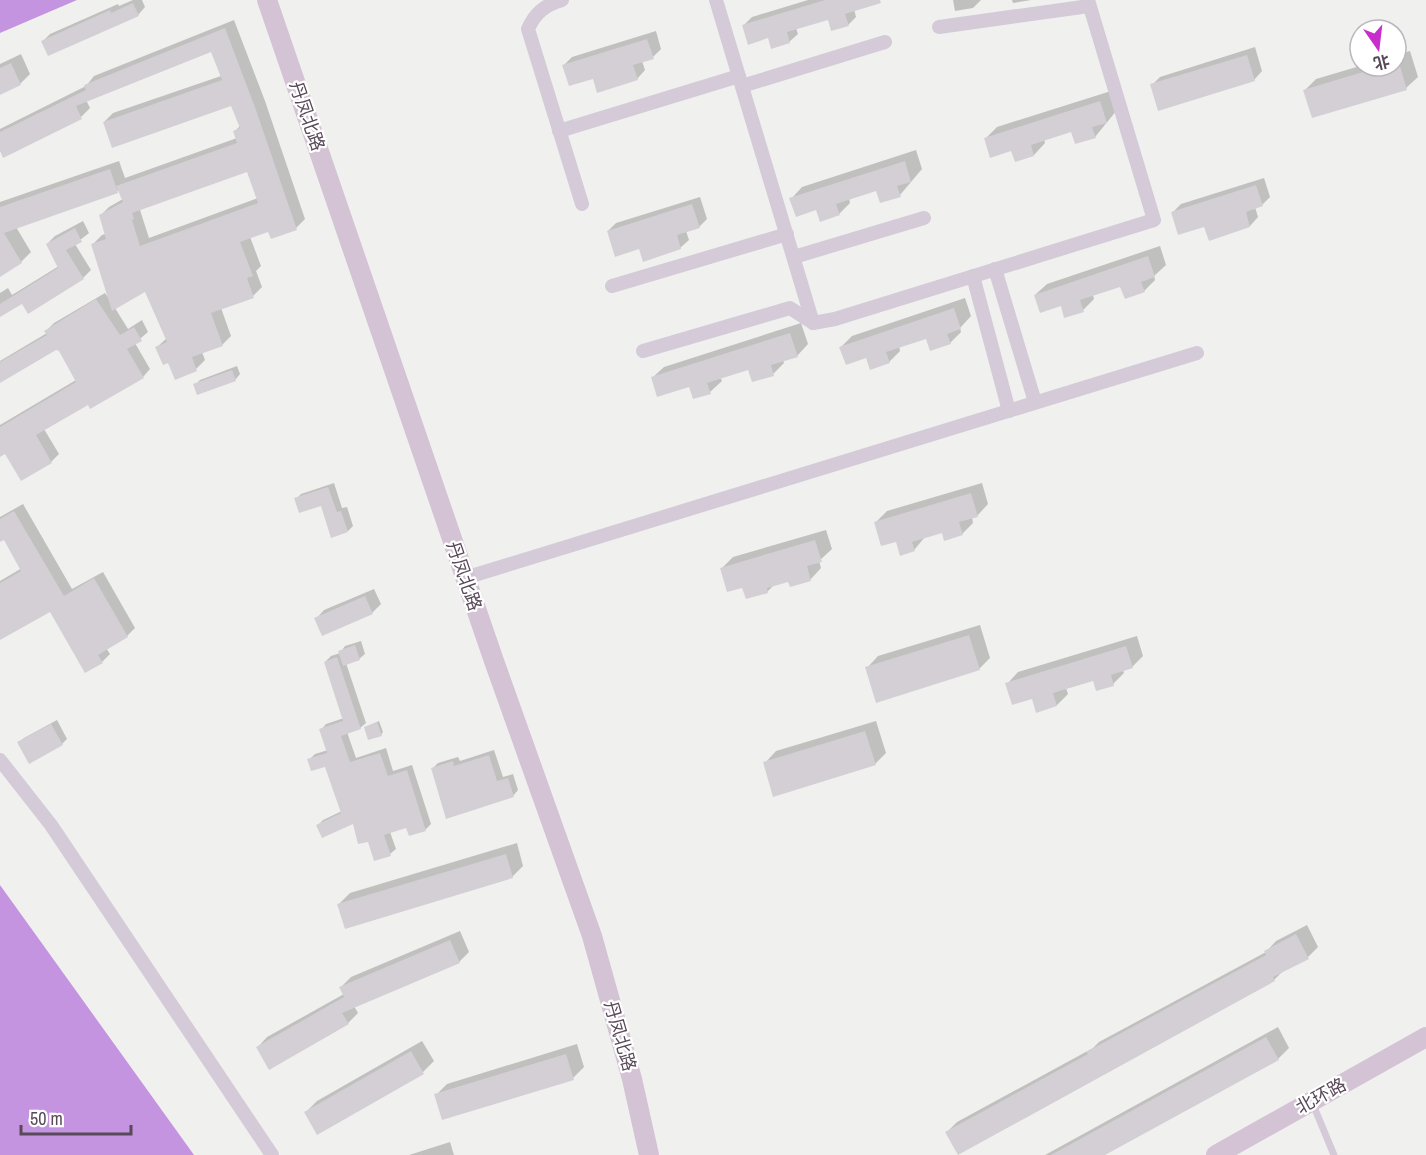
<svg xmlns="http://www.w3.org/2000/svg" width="1426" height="1155" font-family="'Archivo Narrow','Noto Sans SC',sans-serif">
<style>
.water{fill:#c494e1}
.shadow{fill:#0003;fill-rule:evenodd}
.building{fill:#d4cfd4;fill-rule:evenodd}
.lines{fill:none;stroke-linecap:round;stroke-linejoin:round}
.service{stroke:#d5cad7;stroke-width:7}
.minor{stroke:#d5cad7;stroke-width:14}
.secondary{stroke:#d4c3d5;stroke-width:20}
.labels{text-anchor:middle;stroke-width:4.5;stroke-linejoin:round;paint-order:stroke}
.street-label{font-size:18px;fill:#584959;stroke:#fff}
</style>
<rect width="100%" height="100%" fill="#f0f1ef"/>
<g class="water">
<polygon points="0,0 77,0 0,33"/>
<polygon points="0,885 194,1155 0,1155"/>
</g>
<g class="shadow">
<polygon points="133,0 142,0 145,7 138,15 43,41 50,34 118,4 119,6"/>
<polygon points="808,0 868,0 854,9 856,17 848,25 829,18 796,28 798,34 789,42 769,36 744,25 752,17"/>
<polygon points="953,0 981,0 973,8 955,11"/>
<polygon points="1012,0 1031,0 1013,3"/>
<path d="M234 20 265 101 305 219 296 228 269 230 250 237 261 266 256 271 262 287 253 296 221 308 231 336 222 345 202 352 205 360 196 369 176 378 168 361 157 347 167 338 146 290 115 308 128 329 142 320 148 332 135 343 150 369 143 377 88 403 44 429 59 454 51 462 5 452 0 455V425L76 380 60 350 56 349 0 381V361L47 333 46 331 54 323 105 293 110 300 93 244 102 235 106 234 100 216 109 207 123 199 119 190 16 227 31 252 21 262 0 275V202L119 161 125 178 237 138 235 131 240 126 232 104 104 122 113 113 221 76 212 50 86 100 90 108 81 117 4 156 0 148V129L86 86 94 76ZM248 170 258 198 149 238 140 210 142 209Z"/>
<polygon points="656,31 661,49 653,57 642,61 645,70 637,79 564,65 572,57"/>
<polygon points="1255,47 1262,71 1254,80 1152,85 1160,77"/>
<polygon points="1410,51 1418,77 1406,88 1305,90 1316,79 1360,66 1396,66 1396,55"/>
<polygon points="21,54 30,74 20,84 0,93 0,64"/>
<polygon points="1111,91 1117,110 1095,137 1072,130 1044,139 1045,143 1034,155 1016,160 1012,149 985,139 997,127"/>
<polygon points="916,150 922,169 900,195 877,189 849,198 850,203 839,214 791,199 802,187"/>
<polygon points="1264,178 1270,197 1262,205 1255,207 1258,217 1250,226 1205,225 1173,212 1181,204"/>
<polygon points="700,197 707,219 699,227 686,231 689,240 680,248 640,247 608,231 616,223"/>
<polygon points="83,221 89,233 75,244 91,270 83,278 22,302 0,316 0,293 8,288 12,295 59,266 47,244 55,236"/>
<polygon points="1160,246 1166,265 1154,276 1155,280 1144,291 1121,285 1093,295 1094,299 1083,310 1035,295 1047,284"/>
<polygon points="965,298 971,316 960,328 961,332 950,343 927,337 899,346 900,351 889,362 841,347 852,336"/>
<polygon points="801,323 808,344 797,356 783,360 784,363 773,374 749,368 720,377 722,381 710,392 690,385 652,378 664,367"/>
<polygon points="237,366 240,374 235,380 195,385 200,380"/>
<polygon points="334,483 342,508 347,507 353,526 348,531 322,504 296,499 301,494"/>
<polygon points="982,483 988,504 977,516 972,517 973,523 962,534 943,532 925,537 914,550 897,540 875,523 887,511"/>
<polygon points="23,504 72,589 103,572 135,628 127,636 106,648 110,654 102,662 50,610 0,638 0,581 22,568 4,538 0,540 0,517"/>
<polygon points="826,530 832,549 819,561 821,568 810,580 789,580 775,584 767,592 743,586 722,568 733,557"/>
<polygon points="374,589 381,604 372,613 323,634 316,619 324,610"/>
<polygon points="980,625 990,658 979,669 867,668 878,656"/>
<polygon points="1137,636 1143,656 1132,667 1123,670 1124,673 1113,684 1094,679 1066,688 1068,694 1057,705 1033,697 1007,684 1018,672"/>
<polygon points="361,641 365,654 359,659 346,663 366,723 360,728 347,732 356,758 386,748 393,771 412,765 431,824 426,829 410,835 407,826 390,832 396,849 390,854 369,840 354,822 318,825 323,820 342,811 326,765 309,760 315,754 328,750 321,730 326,724 344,718 325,662 331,656 340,653 345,646"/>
<polygon points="57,720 67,739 62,744 19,743 24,738"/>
<polygon points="379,721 383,732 381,735 366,727"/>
<polygon points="876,721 886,753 875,764 765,763 776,751"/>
<polygon points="494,750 503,777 513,774 518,790 513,796 433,768 438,763 458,757 460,761"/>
<polygon points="517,843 523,866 512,877 339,904 350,893"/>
<polygon points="1307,925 1318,947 1308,957 1285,969 1274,980 958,1153 947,1132 957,1122 1093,1048 1099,1042 1266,952 1276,941"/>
<polygon points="460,931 469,952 459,962 354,1006 358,1013 348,1023 258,1047 267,1037 344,994 341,987 351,977"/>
<polygon points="1278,1027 1289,1048 1278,1059 1101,1155 1045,1155"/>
<polygon points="422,1041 434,1061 423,1072 306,1112 317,1101"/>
<polygon points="577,1044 584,1067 573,1078 436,1095 447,1084"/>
<polygon points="450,1142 454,1155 409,1155"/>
</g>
<g class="building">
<polygon points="825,0 880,0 881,3 845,14 849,26 831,31 828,20 787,32 790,43 771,49 768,38 748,45 742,25"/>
<polygon points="133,3 139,16 48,56 41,41 110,10 111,13"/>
<path d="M225 28 256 110 297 230 271 239 268 232 240 242 253 276 247 278 254 298 211 313 223 346 192 357 197 371 175 380 168 363 163 365 155 347 167 342 145 292 112 311 91 244 106 239 99 215 123 202 116 186 237 143 233 131 240 128 231 106 112 148 103 122 222 80 211 52 76 106 82 119 3 158 0 151V132L86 90 84 85ZM247 172 258 203 140 246 132 220 134 219 132 213Z"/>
<polygon points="647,39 654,59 633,65 638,80 597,93 593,79 569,86 562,65"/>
<polygon points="1247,55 1255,81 1158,111 1150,84"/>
<polygon points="11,63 21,85 0,95 0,68"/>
<polygon points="1383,66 1400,66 1407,90 1312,118 1303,90"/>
<polygon points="1100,101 1107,123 1092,127 1096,138 1075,144 1071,132 1031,145 1034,156 1015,162 1011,151 990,158 984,138"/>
<polygon points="905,161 911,182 897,186 901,197 880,203 876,191 836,204 840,215 820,222 816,210 796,217 789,198"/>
<polygon points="110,169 118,193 4,233 22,263 0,277 0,207"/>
<polygon points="1256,185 1263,206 1246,212 1250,227 1209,241 1204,227 1178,235 1171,212"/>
<polygon points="692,204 700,228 677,235 681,249 643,262 639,249 615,257 607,231"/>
<polygon points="75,228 82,242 66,250 84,279 28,314 22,304 0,317 0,304 58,268 46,244"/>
<polygon points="1148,256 1155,277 1141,282 1145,292 1125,299 1120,287 1080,300 1084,312 1064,318 1061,306 1040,313 1034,295"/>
<polygon points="96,299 120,335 134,327 142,341 127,349 144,378 90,409 88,405 36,435 52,463 21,481 5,454 0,457 0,427 76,382 59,351 56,350 0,383 0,362 47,335 44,331"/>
<polygon points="954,308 961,329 947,334 951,344 930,351 926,339 886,352 890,363 870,370 866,358 846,365 839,347"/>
<polygon points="790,333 798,357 771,365 774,376 752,382 748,370 707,383 711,394 693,399 689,387 657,397 651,377"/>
<polygon points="232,370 236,381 197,395 193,384"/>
<polygon points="328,487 337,512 341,511 348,532 331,538 321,506 299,513 294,498"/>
<polygon points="971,493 978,517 959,522 963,535 944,541 942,533 912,542 915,551 900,556 896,542 881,546 874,522"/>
<polygon points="14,511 64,596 94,578 128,637 98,655 103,663 85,673 50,612 0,640 0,583 21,571 4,540 0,542 0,519"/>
<polygon points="815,540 822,562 807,566 811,581 790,587 788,582 767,588 768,593 746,599 742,588 727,592 720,568"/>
<polygon points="365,596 373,614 322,636 314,618"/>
<polygon points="969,635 980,670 876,703 865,667"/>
<polygon points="355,645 360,660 343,666 338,651"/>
<polygon points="1126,646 1133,668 1111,675 1114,686 1096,691 1093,681 1053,693 1057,706 1036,713 1032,699 1012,705 1005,683"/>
<polygon points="337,657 361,729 341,736 350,762 380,753 388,776 407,770 426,831 409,836 406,828 384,835 391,856 374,861 368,842 358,844 353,824 322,838 316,825 341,813 325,767 311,771 307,759 327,753 319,729 343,721 324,662"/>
<polygon points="377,722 382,736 368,740 364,727"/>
<polygon points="51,724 63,745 29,764 17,742"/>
<polygon points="865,731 876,765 773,797 763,762"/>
<polygon points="489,755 497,781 508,778 514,797 446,819 431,768 453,761 454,766"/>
<polygon points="506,854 513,878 345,929 337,904"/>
<polygon points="1296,934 1309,959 1273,977 1275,981 958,1155 945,1132 1088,1054 1086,1052 1266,955 1264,951"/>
<polygon points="450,940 460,963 342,1013 349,1024 269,1070 256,1047 344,997 339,987"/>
<polygon points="1266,1037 1279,1060 1105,1155 1051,1155"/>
<polygon points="411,1051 424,1074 317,1135 304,1112"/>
<polygon points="566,1054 574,1080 442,1120 434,1094"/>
</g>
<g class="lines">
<polyline class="service" points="1312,1102 1334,1155"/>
<g class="minor">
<path d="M562 0C545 5 535 13 528 29L582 204"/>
<polyline points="716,0 813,323"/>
<polyline points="939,27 1089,6"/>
<polyline points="742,86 885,42"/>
<polyline points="559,131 739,76"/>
<polyline points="794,257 924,218"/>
<polyline points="995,269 1035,402"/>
<polyline points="973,276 1009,411"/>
<polyline points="612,286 787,234"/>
<polyline points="643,351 790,308 813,323 835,319 1154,220 1088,0"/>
<polyline points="465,578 1197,353"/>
<polyline points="0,760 51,825 272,1155"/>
</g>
<g class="secondary">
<polyline points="267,0 494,661 592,936 632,1079 649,1155"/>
<polyline points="1216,1155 1426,1037"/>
</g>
</g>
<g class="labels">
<g class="street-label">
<text transform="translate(307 116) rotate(71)" y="6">丹凤北路</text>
<text transform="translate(464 576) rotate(71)" y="6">丹凤北路</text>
<text transform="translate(620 1036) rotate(74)" y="6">丹凤北路</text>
<text transform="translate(1321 1096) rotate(-29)" y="6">北环路</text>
</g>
</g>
<g transform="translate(1378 48) rotate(166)"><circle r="28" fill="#ffffff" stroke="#bcb6bd" stroke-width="1.5"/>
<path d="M0-4.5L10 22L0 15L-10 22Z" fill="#c72ecb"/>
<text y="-9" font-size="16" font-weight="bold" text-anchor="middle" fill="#584959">北</text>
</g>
<path d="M21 1125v9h110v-9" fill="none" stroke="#584959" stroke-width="3"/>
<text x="30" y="1125" font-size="18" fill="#584959" stroke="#ffffff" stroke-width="4.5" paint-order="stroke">50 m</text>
</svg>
